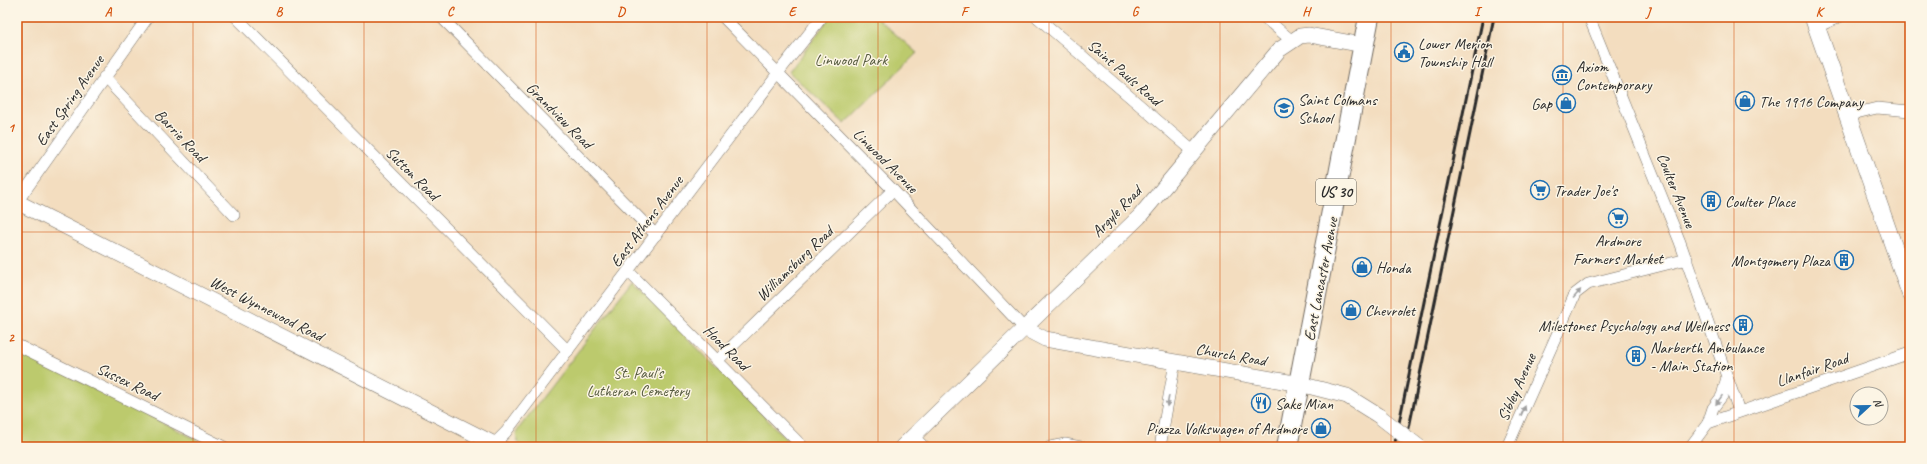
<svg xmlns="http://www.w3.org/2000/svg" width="1927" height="464" font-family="Caveat,sans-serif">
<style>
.green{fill:#bcca6d;stroke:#747a4c}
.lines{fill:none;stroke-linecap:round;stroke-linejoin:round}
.street-casing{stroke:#71695f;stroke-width:12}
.secondary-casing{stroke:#71695f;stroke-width:16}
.primary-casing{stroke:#71695f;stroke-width:18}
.highway-casing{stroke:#71695f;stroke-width:22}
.street{stroke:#fff;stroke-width:11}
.secondary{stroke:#fff;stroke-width:15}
.primary{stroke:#fff;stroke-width:17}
.highway{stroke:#fff;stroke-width:20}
.rail{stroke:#2b2b2b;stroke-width:3}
.secondary-bridge-casing{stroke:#71695f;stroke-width:16;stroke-linecap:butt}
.secondary-bridge{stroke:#fff;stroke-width:15}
.oneway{fill:#a0a0a0}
.grid{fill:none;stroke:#d5540f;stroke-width:1;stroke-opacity:0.55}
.labels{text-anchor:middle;stroke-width:3;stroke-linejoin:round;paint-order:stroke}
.shield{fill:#fcf5e5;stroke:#6a6863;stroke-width:1}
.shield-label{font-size:15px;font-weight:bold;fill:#2b2b2b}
.poi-label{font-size:16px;fill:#2b2b2b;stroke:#fcf5e5;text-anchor:start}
.park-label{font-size:16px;fill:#565b3f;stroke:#fcf5e5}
.street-label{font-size:16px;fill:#2b2b2b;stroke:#fcf5e5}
.neatline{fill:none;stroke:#d5540f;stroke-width:1.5}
.grid-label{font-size:13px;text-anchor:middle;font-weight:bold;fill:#d5540f}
</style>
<rect width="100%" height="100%" fill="#fcf5e5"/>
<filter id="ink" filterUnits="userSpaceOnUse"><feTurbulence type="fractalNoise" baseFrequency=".025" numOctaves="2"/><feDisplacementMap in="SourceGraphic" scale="8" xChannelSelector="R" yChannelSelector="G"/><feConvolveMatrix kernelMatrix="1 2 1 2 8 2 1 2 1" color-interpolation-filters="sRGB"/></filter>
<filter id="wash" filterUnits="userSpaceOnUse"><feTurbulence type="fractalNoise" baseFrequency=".012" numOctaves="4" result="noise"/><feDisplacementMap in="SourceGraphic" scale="16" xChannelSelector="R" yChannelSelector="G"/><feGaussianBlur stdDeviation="0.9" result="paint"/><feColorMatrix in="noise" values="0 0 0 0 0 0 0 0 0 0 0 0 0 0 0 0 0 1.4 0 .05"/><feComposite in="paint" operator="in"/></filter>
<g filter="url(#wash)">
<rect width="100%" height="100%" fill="#f3ddbf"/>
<g class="green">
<polygon points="830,17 876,17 917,53 845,124 789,72"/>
<polygon points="632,281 794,447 522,447 517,442 516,432"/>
<polygon points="17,350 212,447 17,447"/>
</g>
</g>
<g filter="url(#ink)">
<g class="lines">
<defs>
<g id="street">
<polyline points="236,17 568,351"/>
<polyline points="441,17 656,235"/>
<polyline points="723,17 893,190 1024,328"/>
<polyline points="1037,17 1193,151"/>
<polyline points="1264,17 1292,41"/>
<polyline points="1589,17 1680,242 1739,411"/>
<polyline points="1817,27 1839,17"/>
<polyline points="104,77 234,215"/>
<polyline points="1848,115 1877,108 1910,111"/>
<polyline points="17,202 148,17"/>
<polyline points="628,271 803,447"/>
<polyline points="17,345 224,447"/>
<polyline points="718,360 893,190"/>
<polyline points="1708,423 1713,408 1722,396 1727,377"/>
<polyline points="913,436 924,447"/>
<polyline points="488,446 495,443 506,432 778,73 822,17"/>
<polyline points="1050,447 1065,444 1081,447"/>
<polyline points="1160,447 1175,362"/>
<polyline points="1507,447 1575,294 1588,284 1687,259"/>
<polyline points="1690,447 1708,423 1910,353"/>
</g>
<g id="secondary">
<polyline points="17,202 500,447"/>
<polyline points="1024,328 1045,339 1300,384 1347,396 1379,416"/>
<polyline points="902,447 1139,217 1279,50 1300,36 1309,35 1363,45"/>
</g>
<polyline id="primary" points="1813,17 1910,293"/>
<polyline id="highway" points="1287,447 1369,17"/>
</defs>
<use href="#street" class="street-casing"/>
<use href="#secondary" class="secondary-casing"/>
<use href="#primary" class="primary-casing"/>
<use href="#highway" class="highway-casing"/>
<use href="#street" class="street"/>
<use href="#secondary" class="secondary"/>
<use href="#primary" class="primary"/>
<use href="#highway" class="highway"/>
<g class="rail">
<polyline points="1394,447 1483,17"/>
<polyline points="1405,447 1494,17"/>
</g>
<defs>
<polyline id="secondary-bridge" points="1379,416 1419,447"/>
</defs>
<use href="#secondary-bridge" class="secondary-bridge-casing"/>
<use href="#secondary-bridge" class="secondary-bridge"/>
</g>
<defs><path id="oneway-solid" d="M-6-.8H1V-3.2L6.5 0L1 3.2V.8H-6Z"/></defs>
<g class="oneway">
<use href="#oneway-solid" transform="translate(1577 294) rotate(-49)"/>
<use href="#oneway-solid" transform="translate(1719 400) rotate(125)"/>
<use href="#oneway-solid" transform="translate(1168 401) rotate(100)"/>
<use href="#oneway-solid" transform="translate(1523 411) rotate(-66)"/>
</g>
</g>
<path class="grid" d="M193 17V447M364 17V447M536 17V447M707 17V447M878 17V447M1049 17V447M1220 17V447M1391 17V447M1563 17V447M1734 17V447M17 232H1910"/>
<defs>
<symbol id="civic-ring" viewBox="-11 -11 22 22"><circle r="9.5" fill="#fcf5e5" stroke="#1f6fb2" stroke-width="1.5"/><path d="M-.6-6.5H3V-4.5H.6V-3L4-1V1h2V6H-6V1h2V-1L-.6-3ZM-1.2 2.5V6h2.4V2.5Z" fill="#1f6fb2"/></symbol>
<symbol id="museum-ring" viewBox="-11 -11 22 22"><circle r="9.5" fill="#fcf5e5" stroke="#1f6fb2" stroke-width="1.5"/><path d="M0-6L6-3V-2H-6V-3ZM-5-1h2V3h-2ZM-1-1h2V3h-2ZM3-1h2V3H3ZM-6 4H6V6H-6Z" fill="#1f6fb2"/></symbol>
<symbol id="shop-ring" viewBox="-11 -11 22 22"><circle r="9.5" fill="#fcf5e5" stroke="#1f6fb2" stroke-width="1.5"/><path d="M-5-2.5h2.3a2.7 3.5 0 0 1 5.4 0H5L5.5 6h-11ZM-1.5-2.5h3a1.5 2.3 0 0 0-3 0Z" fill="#1f6fb2"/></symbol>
<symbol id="school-ring" viewBox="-11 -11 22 22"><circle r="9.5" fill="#fcf5e5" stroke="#1f6fb2" stroke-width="1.5"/><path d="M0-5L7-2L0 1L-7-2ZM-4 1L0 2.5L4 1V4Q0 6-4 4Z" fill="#1f6fb2"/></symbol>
<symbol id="supermarket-ring" viewBox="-11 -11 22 22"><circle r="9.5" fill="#fcf5e5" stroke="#1f6fb2" stroke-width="1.5"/><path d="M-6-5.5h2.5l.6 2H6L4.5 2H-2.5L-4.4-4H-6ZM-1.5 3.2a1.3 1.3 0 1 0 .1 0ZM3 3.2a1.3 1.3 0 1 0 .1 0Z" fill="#1f6fb2"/></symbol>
<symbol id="building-ring" viewBox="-11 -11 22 22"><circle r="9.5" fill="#fcf5e5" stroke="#1f6fb2" stroke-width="1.5"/><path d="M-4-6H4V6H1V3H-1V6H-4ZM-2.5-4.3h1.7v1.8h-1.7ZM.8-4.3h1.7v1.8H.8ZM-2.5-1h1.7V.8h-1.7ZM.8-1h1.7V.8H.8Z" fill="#1f6fb2"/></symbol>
<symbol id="restaurant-ring" viewBox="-11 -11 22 22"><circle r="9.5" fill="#fcf5e5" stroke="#1f6fb2" stroke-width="1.5"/><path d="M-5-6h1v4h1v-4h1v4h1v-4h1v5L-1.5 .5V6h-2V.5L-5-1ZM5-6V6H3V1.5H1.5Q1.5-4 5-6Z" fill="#1f6fb2"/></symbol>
</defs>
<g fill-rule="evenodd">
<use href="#civic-ring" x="1393" y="41" width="22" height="22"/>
<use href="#museum-ring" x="1551" y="64" width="22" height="22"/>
<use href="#shop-ring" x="1734" y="90" width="22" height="22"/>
<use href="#shop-ring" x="1555" y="92" width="22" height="22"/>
<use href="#school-ring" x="1273" y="97" width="22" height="22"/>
<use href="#supermarket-ring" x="1529" y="179" width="22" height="22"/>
<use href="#building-ring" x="1700" y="190" width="22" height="22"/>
<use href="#supermarket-ring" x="1607" y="207" width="22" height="22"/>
<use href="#building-ring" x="1833" y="249" width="22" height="22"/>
<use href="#shop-ring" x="1351" y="256" width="22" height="22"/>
<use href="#shop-ring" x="1340" y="299" width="22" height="22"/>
<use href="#building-ring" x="1732" y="314" width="22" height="22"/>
<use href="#building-ring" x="1625" y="345" width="22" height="22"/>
<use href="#restaurant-ring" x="1250" y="392" width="22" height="22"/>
<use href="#shop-ring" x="1310" y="417" width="22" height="22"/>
</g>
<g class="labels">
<rect class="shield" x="1316" y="179" width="40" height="26" rx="3"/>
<g class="shield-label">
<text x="1336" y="197">US 30</text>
</g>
<g class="poi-label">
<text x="1418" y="49">Lower Merion<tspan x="1418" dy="18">Township Hall</tspan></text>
<text x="1576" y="72">Axiom<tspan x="1576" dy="18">Contemporary</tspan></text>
<text x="1298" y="105">Saint Colmans<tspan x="1298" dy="18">School</tspan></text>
<text x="1759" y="107">The 1916 Company</text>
<text x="1552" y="109" text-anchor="end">Gap</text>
<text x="1554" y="196">Trader Joe's</text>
<text x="1725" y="207">Coulter Place</text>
<text x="1618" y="246" text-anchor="middle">Ardmore<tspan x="1618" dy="18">Farmers Market</tspan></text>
<text x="1830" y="266" text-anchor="end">Montgomery Plaza</text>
<text x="1376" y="273">Honda</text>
<text x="1365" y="316">Chevrolet</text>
<text x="1729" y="331" text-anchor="end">Milestones Psychology and Wellness</text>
<text x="1650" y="353">Narberth Ambulance<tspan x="1650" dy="18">- Main Station</tspan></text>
<text x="1275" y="409">Sake Mian</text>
<text x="1307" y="434" text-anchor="end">Piazza Volkswagen of Ardmore</text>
</g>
<g class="park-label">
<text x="851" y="65">Linwood Park</text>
<text x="638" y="378">St. Paul's<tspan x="638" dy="18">Lutheran Cemetery</tspan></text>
</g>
<g class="street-label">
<text transform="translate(1125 72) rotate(41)" y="6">Saint Pauls Road</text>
<text transform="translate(69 100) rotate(-55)" y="6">East Spring Avenue</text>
<text transform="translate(560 115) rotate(45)" y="6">Grandview Road</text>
<text transform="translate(181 135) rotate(46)" y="6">Barrie Road</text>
<text transform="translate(886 160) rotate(45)" y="6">Linwood Avenue</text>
<text transform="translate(413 173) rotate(45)" y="6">Sutton Road</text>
<text transform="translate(1677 190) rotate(68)" y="6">Coulter Avenue</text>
<text transform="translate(1116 211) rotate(-46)" y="6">Argyle Road</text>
<text transform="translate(646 221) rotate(-53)" y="6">East Athens Avenue</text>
<text transform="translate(794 263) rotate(-44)" y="6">Williamsburg Road</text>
<text transform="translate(1320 279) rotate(-79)" y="6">East Lancaster Avenue</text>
<text transform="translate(267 308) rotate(27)" y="6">West Wynnewood Road</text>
<text transform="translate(727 347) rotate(45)" y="6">Hood Road</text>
<text transform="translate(1231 354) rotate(10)" y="6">Church Road</text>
<text transform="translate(1812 369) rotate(-19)" y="6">Llanfair Road</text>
<text transform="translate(128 381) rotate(26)" y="6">Sussex Road</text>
<text transform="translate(1516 387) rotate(-66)" y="6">Sibley Avenue</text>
</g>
</g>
<rect width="1927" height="464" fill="none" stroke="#fcf5e5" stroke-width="44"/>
<g transform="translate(1869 406) rotate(68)"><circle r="19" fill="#fcf5e5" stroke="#a8a49b"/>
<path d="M0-3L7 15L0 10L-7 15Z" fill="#1f6fb2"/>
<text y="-6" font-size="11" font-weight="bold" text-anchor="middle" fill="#2b2b2b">N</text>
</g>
<rect x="22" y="22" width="1883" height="420" class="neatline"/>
<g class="grid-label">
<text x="108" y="16">A</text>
<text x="279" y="16">B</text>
<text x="450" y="16">C</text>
<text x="621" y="16">D</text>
<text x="792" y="16">E</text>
<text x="964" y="16">F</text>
<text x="1135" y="16">G</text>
<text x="1306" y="16">H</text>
<text x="1477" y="16">I</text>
<text x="1648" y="16">J</text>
<text x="1819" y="16">K</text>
<text x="11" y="132">1</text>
<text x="11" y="342">2</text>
</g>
</svg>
